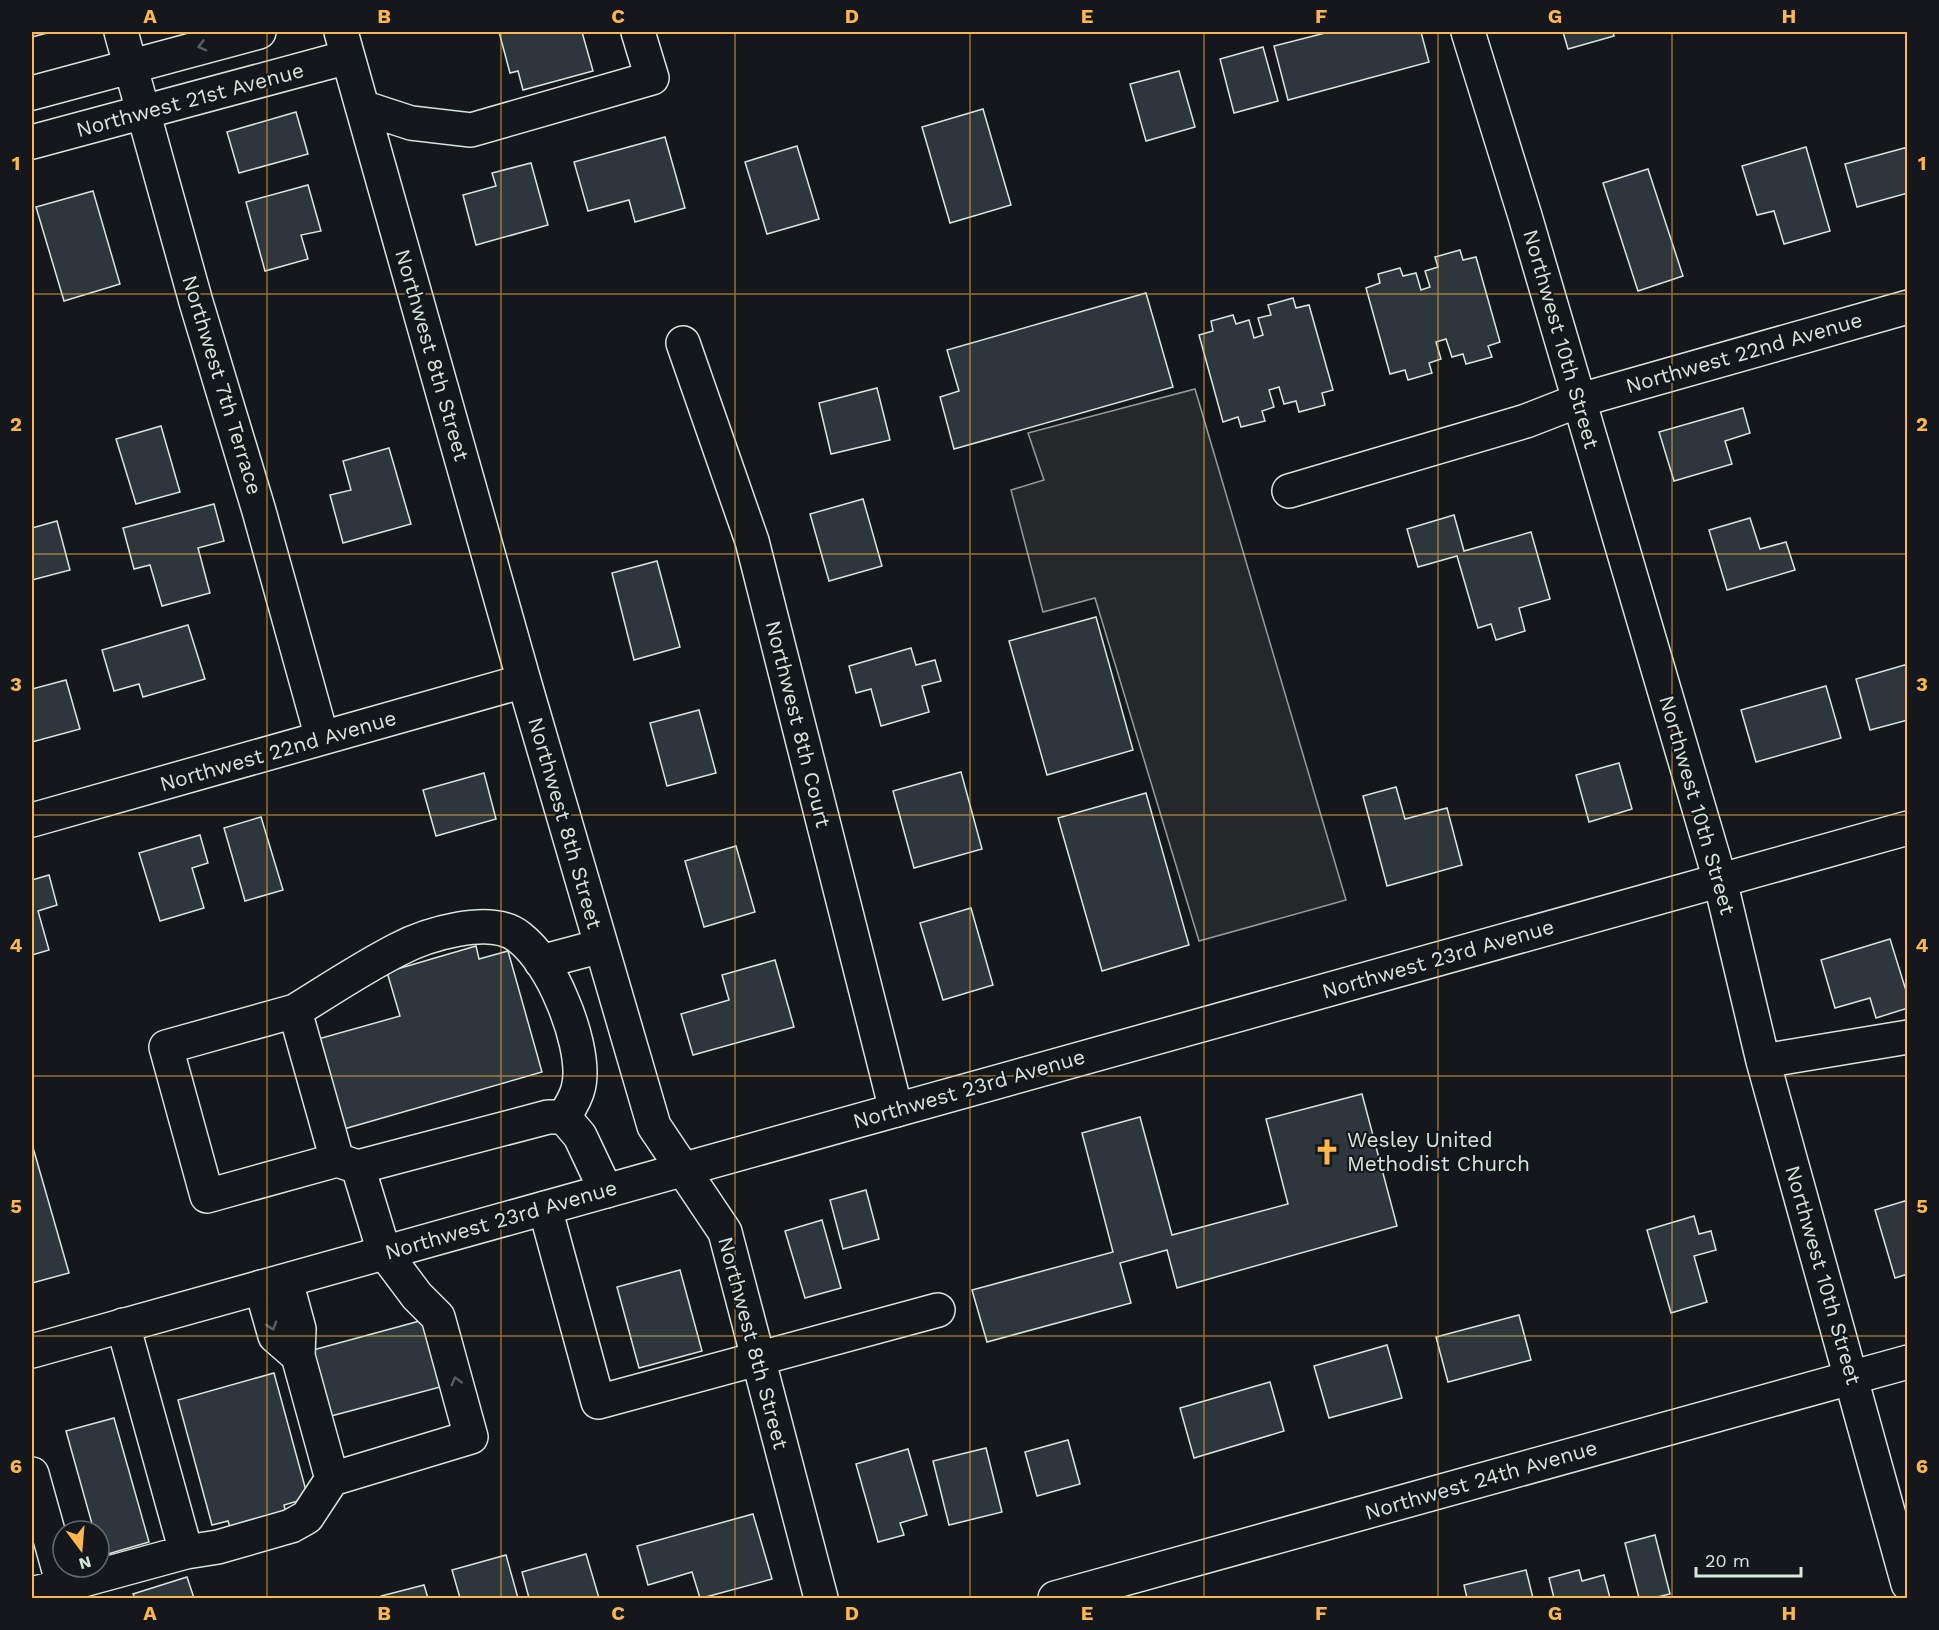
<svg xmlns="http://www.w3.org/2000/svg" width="1939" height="1630" font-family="'Work Sans',sans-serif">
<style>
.parking{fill:#24282b;stroke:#939e99;stroke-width:1.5}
.building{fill:#2c363c;stroke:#d8e6dc;stroke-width:1.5}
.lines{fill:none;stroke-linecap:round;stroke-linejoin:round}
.minor-casing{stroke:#d8e6dc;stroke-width:36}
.major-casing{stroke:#d8e6dc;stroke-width:36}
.minor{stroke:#14181c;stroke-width:33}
.major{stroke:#14181c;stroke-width:33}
.oneway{stroke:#59605f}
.grid{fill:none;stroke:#ffb74d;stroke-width:1.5;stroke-opacity:0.55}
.labels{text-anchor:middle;stroke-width:4.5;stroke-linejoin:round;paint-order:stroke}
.street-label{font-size:21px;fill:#d8e6dc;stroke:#14181c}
.poi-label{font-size:21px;fill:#d8e6dc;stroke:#14181c;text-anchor:start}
.neatline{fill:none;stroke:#ffb74d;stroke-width:2}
.grid-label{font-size:20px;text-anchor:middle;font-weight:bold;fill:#ffb74d}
</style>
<rect width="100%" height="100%" fill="#14181c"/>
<!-- parking -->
<path class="parking" d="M1195,389l151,511 -147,41 -104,-343 -52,14 -32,-122 33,-10 -16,-47z"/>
<!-- building -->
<path class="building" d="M32,32h14l1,1 -15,4z
M499,32h83l11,39 -70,19 -5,-19 -8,2z
M1329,32h92l8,30 -141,38 -14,-54z
M1563,32h50l1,4 -46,13z
M1263,47l15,54 -44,12 -14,-54z
M1179,71l16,56 -49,14 -16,-57z
M983,109l28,96 -61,18 -28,-96z
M296,112l12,42 -69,19 -12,-41z
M665,137l20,71 -50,14 -6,-22 -41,11 -14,-49z
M797,146l22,73 -52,15 -22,-72z
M1806,147l24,84 -46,13 -10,-33 -17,4 -15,-49z
M1908,147v46l-51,14 -12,-43z
M531,163l17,62 -72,20 -13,-50 33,-9 -4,-13z
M1648,169l35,107 -45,15 -35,-108z
M308,185l13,46 -20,4 7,24 -43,12 -19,-69z
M93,191l27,93 -56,17 -28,-94z
M1460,250l3,10 13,-3 24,85 -12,4 4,11 -26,7 -3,-10 -11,3 -6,-18 -10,3 5,17 -12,4 3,10 -24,7 -3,-10 -15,4 -24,-86 14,-5 -2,-9 22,-6 3,8 13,-3 5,17 9,-3 -5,-16 13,-4 -3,-10z
M1146,293l27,94 -219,62 -14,-52 19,-6 -12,-41z
M1293,298l3,10 13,-3 24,85 -11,3 3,12 -26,7 -3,-11 -12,3 -5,-17 -10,3 5,17 -12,4 3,10 -24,6 -3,-10 -15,5 -24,-87 14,-4 -2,-10 22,-6 3,9 13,-4 5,18 9,-3 -5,-17 13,-3 -3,-10z
M877,388l13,52 -59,14 -12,-51z
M1743,408l7,25 -25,8 7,23 -58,17 -15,-49z
M161,426l19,66 -44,12 -20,-65z
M389,448l22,76 -68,19 -13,-48 21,-5 -8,-29z
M863,499l19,67 -53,15 -19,-67z
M214,504l10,37 -26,7 12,45 -48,13 -12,-41 -16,4 -11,-41z
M1454,515l10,36 67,-19 19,67 -31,9 6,23 -29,9 -5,-16 -13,4 -21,-72 -39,11 -11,-38z
M1750,518l10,31 26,-7 9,28 -68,20 -18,-60z
M57,521l13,49 -38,10v-52z
M657,561l23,86 -46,13 -22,-87z
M1096,617l37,133 -86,25 -38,-134z
M188,625l17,54 -62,18 -4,-13 -25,7 -12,-41z
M911,648l5,17 19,-5 6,21 -19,5 7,26 -48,14 -10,-37 -15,4 -7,-27z
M1908,664v56l-38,10 -14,-51z
M66,680l14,49 -48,13v-53z
M1826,686l15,52 -85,24 -15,-52z
M699,710l17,63 -49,13 -17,-63z
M1619,763l13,46 -43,13 -13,-47z
M961,772l21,77 -68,19 -21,-77z
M484,773l12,46 -60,17 -13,-46z
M1396,787l9,32 42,-11 15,57 -75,21 -24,-90z
M1146,793l43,152 -87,26 -44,-153z
M261,817l22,73 -38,11 -21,-73z
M200,835l8,28 -16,5 12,40 -44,13 -21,-68z
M736,846l19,66 -51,15 -19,-66z
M49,875l8,30 -19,6 11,39 -17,5v-75z
M971,908l22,77 -50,15 -23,-77z
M1890,939l18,58v11l-32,10 -6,-20 -35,10 -14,-48z
M476,946l3,13 29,-8 34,121 -205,59 -26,-90 89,-25 -13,-44z
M775,960l19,67 -101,28 -12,-41 48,-14 -7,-25z
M1362,1094l35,132 -220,62 -10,-38 -47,13 11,40 -144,39 -15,-52 141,-38 -31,-119 58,-16 32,118 116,-31 -22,-85z
M32,1144l37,129 -37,10z
M866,1190l13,49 -36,10 -13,-49z
M1908,1200v74l-13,4 -20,-68z
M1694,1216l5,18 12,-3 5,19 -22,6 13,46 -36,11 -24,-83z
M822,1220l19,68 -36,10 -20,-67z
M680,1270l22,81 -63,17 -22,-81z
M1519,1315l12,45 -83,22 -12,-45z
M427,1319l17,67 -113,30 -18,-66z
M1387,1345l15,53 -73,20 -15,-52z
M274,1373l34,125 -24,7 4,18 -55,15 -5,-17 -16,4 -34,-125z
M1270,1382l14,49 -90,27 -14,-50z
M114,1418l35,124 -48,14 -2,-25h-5l-28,-100z
M1068,1440l12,44 -43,12 -12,-44z
M986,1448l16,64 -53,13 -16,-64z
M908,1449l19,66 -27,8 4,12 -26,7 -22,-78z
M753,1514l19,65 -70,19h-2l-8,-26 -44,13 -11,-39z
M1655,1535l15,59 -17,4h-14l-14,-55z
M586,1554l13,44h-70l-7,-26z
M506,1555l12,43h-58l-8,-28z
M1526,1570l7,28h-66l-3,-13z
M1579,1570l3,11 22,-6 6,23h-56l-5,-20z
M187,1577l7,21h-59l-2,-4z
M424,1585l4,13h-47v-2z"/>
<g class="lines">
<!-- minor casing -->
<g class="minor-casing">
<path id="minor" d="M121,32l75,270 63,209 63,227
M341,32l183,649 130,445 71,106 96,366
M1468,32l57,184 195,664 43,181 145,523
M32,93l227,-61
M362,107l49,16 60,7 181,-52 -14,-46
M32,142l316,-85
M683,343l69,198 144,569
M1289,491l237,-70 54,-21 328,-93
M32,820l492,-139
M541,962l60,-16
M295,1011c34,-21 67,-43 102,-61 28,-15 94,-36 122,-13 19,15 34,41 43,63 10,23 23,64 16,89 -2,9 -9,20 -14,28
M1763,1061l145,-24
M337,1160l-42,-149 -129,36 41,149 130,-36 21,7
M545,1208l53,194 340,-92
M286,1281l13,48 -1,27 34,123
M261,1287l14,49 23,20
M32,1474l31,111
M186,1552l32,-5 73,-21 16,-9 25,-38 139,-42 -33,-120 -21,-21 -33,-44 -26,-85 190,-50h16l16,19 26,55
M32,1594l154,-42 -63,-227
M1055,1598l853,-236"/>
</g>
<!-- major casing -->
<g class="major-casing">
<path id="major" d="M32,1351l1876,-523"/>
</g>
<!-- minor -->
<use href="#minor" class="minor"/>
<!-- major -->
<use href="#major" class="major"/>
</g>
<!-- one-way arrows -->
<defs><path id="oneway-chevron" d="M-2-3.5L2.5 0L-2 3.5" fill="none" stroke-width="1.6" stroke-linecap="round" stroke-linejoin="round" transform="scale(1.5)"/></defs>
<g class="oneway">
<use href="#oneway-chevron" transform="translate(202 46) rotate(165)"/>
<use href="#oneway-chevron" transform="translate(272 1326) rotate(73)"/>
<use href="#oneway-chevron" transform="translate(456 1381) rotate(-105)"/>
</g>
<!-- grid -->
<path class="grid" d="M267,32v1566M501,32v1566M735,32v1566M970,32v1566M1204,32v1566M1438,32v1566M1672,32v1566M32,294h1876M32,554h1876M32,815h1876M32,1076h1876M32,1336h1876"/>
<!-- icons -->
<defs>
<g id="church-bare" transform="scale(2.07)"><path d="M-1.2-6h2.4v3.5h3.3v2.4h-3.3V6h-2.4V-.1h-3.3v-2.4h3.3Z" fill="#ffb74d" stroke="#14181c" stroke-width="2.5" paint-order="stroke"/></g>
</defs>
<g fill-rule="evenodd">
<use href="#church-bare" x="1327" y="1152"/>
</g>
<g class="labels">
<!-- street labels -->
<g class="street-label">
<text transform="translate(190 100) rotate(-15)" y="7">Northwest 21st Avenue</text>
<text transform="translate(1561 339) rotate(74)" y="7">Northwest 10th Street</text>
<text transform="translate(1744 353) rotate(-16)" y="7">Northwest 22nd Avenue</text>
<text transform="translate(432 355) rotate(74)" y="7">Northwest 8th Street</text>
<text transform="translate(222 385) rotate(73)" y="7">Northwest 7th Terrace</text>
<text transform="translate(798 724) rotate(76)" y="7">Northwest 8th Court</text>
<text transform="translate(278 751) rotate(-16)" y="7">Northwest 22nd Avenue</text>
<text transform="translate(1697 805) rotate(74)" y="7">Northwest 10th Street</text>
<text transform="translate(565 823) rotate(74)" y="7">Northwest 8th Street</text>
<text transform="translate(1438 959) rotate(-16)" y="7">Northwest 23rd Avenue</text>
<text transform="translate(969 1089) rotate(-16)" y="7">Northwest 23rd Avenue</text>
<text transform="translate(501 1220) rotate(-16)" y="7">Northwest 23rd Avenue</text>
<text transform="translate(1823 1275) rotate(74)" y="7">Northwest 10th Street</text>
<text transform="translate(753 1343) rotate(75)" y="7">Northwest 8th Street</text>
<text transform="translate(1481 1480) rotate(-16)" y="7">Northwest 24th Avenue</text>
</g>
<!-- poi labels -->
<g class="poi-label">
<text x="1347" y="1147">Wesley United<tspan x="1347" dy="24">Methodist Church</tspan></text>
</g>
</g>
<!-- border -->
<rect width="1939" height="1630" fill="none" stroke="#14181c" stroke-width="66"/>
<!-- north arrow -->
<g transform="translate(81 1549) rotate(164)"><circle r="28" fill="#14181c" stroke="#626a69" stroke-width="1.5"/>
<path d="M0-4.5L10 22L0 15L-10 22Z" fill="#ffb74d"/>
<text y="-9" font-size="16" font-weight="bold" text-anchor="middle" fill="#d8e6dc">N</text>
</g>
<!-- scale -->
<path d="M1696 1567v9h105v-9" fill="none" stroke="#d8e6dc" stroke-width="3"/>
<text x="1705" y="1567" font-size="18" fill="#d8e6dc" stroke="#14181c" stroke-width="4.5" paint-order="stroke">20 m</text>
<rect x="33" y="33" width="1873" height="1564" class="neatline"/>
<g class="grid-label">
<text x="150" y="23">A</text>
<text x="384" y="23">B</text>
<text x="618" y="23">C</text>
<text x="852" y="23">D</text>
<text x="1087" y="23">E</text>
<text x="1321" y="23">F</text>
<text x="1555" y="23">G</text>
<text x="1789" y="23">H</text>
<text x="16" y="170">1</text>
<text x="1922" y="170">1</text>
<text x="16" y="431">2</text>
<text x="1922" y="431">2</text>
<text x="16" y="691">3</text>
<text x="1922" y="691">3</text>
<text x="16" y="952">4</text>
<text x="1922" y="952">4</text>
<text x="16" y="1213">5</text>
<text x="1922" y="1213">5</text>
<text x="16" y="1473">6</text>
<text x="1922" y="1473">6</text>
<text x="150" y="1620">A</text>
<text x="384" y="1620">B</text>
<text x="618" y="1620">C</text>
<text x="852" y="1620">D</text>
<text x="1087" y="1620">E</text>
<text x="1321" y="1620">F</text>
<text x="1555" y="1620">G</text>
<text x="1789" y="1620">H</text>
</g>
</svg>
